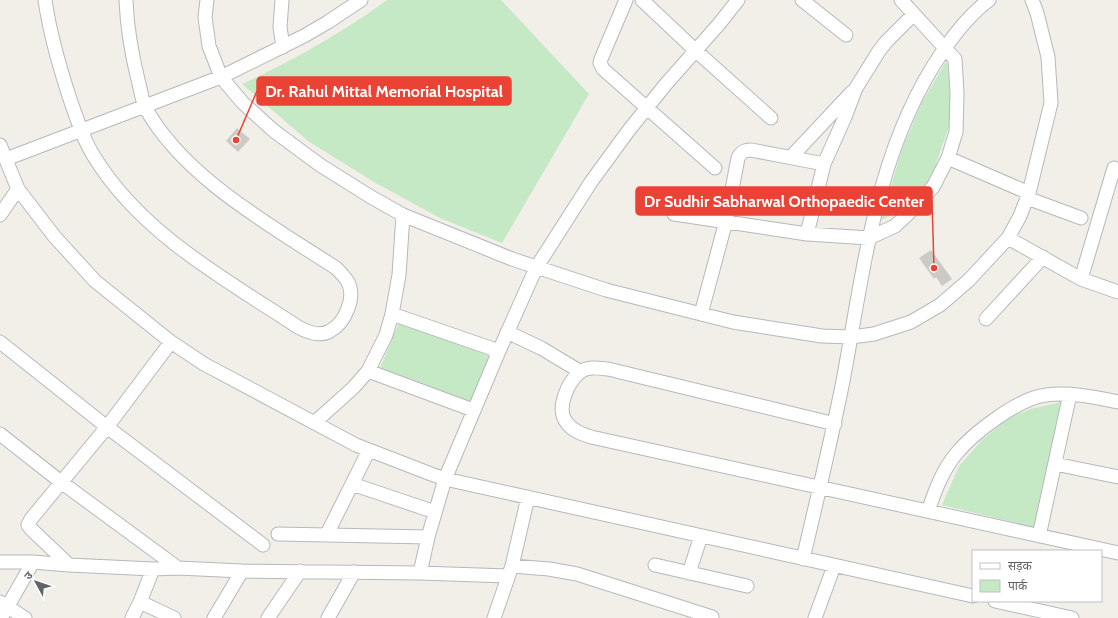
<svg xmlns="http://www.w3.org/2000/svg" width="1118" height="618" font-family="Cabin,'Noto Sans Devanagari',sans-serif">
<style>
.green{fill:#c5e8c5}
.building{fill:#cccac5}
.lines{fill:none;stroke-linecap:round;stroke-linejoin:round}
.minor-casing{stroke:#b5b8bc;stroke-width:15}
.minor{stroke:#fff;stroke-width:13}
.leader{fill:none;stroke:#ea4335;stroke-width:1.5}
.callout-dot{fill:#ea4335;stroke:#fff;stroke-width:1.5}
.callout{fill:#ea4335;stroke:#ea4335;stroke-width:1.5}
.callout-label{font-size:16px;text-anchor:middle;font-weight:bold;fill:#fff}
</style>
<rect width="100%" height="100%" fill="#f1efe8"/>
<!-- green -->
<path class="green" d="M387,0h114l88,94 -87,149 -62,-25 -66,-36 -66,-41 -66,-57c50,-23 100,-51 145,-84z
M947,60l5,58 -17,49 -15,28 -17,15 -22,10 21,-71 20,-47z
M400,320l89,36 -20,49 -89,-37z
M1061,402l-27,125 -92,-22 17,-39 24,-27 25,-20 22,-10z"/>
<!-- building -->
<path class="building" d="M237,128l13,11 -12,13 -12,-11z
M931,250l21,29 -10,7 -6,-9 -2,2 -15,-21z"/>
<g class="lines">
<!-- minor casing -->
<g class="minor-casing">
<path id="minor" d="M45,0c5,35 15,69 26,102 7,20 13,39 24,56 47,76 130,121 203,169 9,5 22,10 32,4 15,-8 26,-33 18,-49 -3,-5 -8,-10 -12,-14 -66,-43 -153,-91 -191,-161 -3,-7 -4,-16 -6,-23 -7,-28 -12,-55 -13,-84
M207,0l-2,17 4,29 12,31 22,26 31,28 46,34 51,32 32,18 109,44 94,31 127,32 89,14 29,1 23,-3 37,-12 29,-17 29,-25 39,-42 12,-22 9,-23 22,-90 -3,-46 -11,-44 -5,-13
M282,0l-2,27 3,20
M626,0l-25,59 -1,4 3,6 112,99
M642,0l53,50 76,68
M802,0l44,35
M0,145l18,44 36,47 41,45 76,61 33,22 152,81 75,29 14,5 528,117
M791,157l61,-65
M948,158l81,35
M6,159l215,-82 83,-41 24,-14 33,-22
M1027,198l54,20
M674,214l133,20 62,4 26,-12 17,-16 21,-23 15,-29 8,-26 1,-39 -2,-34 -54,-59
M0,215l18,-26
M807,234l17,-70 21,-47 11,-29 23,-37 7,-9 28,-28
M1008,238l73,41 37,13
M1081,279l33,-111
M392,314l7,-39 4,-60
M701,314l25,-93 12,-63c3,-6 6,-8 13,-8l73,14
M986,319l57,-62
M507,332l34,16 40,24
M0,342l107,85 156,118
M473,410l-105,-39 18,-36 6,-21 107,37
M314,423l39,-35 15,-17
M835,424l-227,-55c-9,-1 -20,-3 -28,3 -12,10 -25,37 -13,51 6,8 15,11 24,14 175,40 351,78 527,116
M0,434l61,48 117,86
M1055,464l63,13
M352,484l83,28
M928,511c7,-20 14,-40 28,-57 17,-21 63,-56 90,-59 25,-3 48,2 72,7
M278,534l150,3
M327,534l42,-84
M1039,536l31,-142
M803,559c14,-59 28,-118 40,-178 21,-112 33,-233 100,-330 13,-19 27,-37 46,-51
M0,562h33l36,3 84,4 25,-1 64,3 178,2 88,3
M69,565l-38,-36 -3,-4 3,-6 76,-92 64,-85
M655,565l92,21
M512,566l37,3 28,5 135,43
M420,573l8,-36 17,-58 54,-128 37,-83 55,-86 38,-52 37,-46 53,-60 19,-24
M689,573l12,-37
M995,601l77,17
M0,602l25,16
M140,602l34,16
M1,618l32,-56
M132,618l8,-16 13,-33
M214,618l28,-47
M268,618l32,-47
M328,618l26,-46
M494,618l18,-52 16,-69
M815,618l19,-52"/>
</g>
<!-- minor -->
<use href="#minor" class="minor"/>
</g>
<!-- callouts -->
<path class="leader" d="M236 140L257 91M934 268L932 201"/>
<g class="callout-dot">
<circle cx="236" cy="140" r="4"/>
<circle cx="934" cy="268" r="4"/>
</g>
<g class="callout">
<rect x="257" y="77" width="254" height="28" rx="4"/>
<rect x="636" y="187" width="296" height="28" rx="4"/>
</g>
<g class="callout-label">
<text x="384" y="97">Dr. Rahul Mittal Memorial Hospital</text>
<text x="784" y="207">Dr Sudhir Sabharwal Orthopaedic Center</text>
</g>
<!-- legend -->
<rect x="972" y="550" width="130" height="52" fill="#ffffff" stroke="#bfc1c3"/>
<rect x="980" y="563" width="20" height="6" fill="#ffffff" stroke="#bfc1c3"/>
<text x="1008" y="570" font-size="12" fill="#5f6368">सड़क</text>
<rect x="980" y="580" width="20" height="12" fill="#c5e8c5" stroke="#bfc1c3"/>
<text x="1008" y="590" font-size="12" fill="#5f6368">पार्क</text>
<!-- north arrow -->
<g transform="translate(36 582) rotate(310)" stroke="#ffffff" stroke-width="3" paint-order="stroke">
<path d="M0-3L7 15L0 10L-7 15Z" fill="#5f6368"/>
<text y="-6" font-size="11" font-weight="bold" text-anchor="middle" fill="#5f6368">उ</text>
</g>
</svg>
